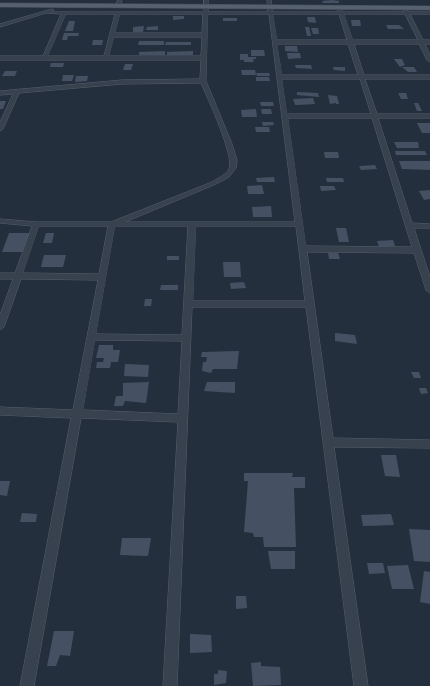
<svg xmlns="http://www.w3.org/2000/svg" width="430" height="686" font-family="Signika,sans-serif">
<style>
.building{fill:#455162}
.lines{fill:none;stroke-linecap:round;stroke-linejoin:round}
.street-casing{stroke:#565f6c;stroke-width:1}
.primary-casing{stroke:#414a57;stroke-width:1}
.street{fill:#38414e;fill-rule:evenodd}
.primary{fill:#56606e;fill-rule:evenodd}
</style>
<rect width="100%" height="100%" fill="#242f3e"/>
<!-- building -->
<path class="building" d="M332,0l7,1v2h-16l-1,-2z
M173,16h11v3l-11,1z
M307,17h8l1,6 -8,-1z
M223,18h14v3h-14z
M351,20h9l1,6h-9z
M69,21h6l-2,10h-8z
M386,25h13l5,4h-16z
M144,26l-1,6h-10v-5z
M158,26v4h-12l1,-3z
M305,27h4l2,9h-4z
M311,28h7l1,6h-6z
M64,33h15l-1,3h-10l-1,4h-5z
M93,40h10l-1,5h-10z
M139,41h25v4h-26z
M166,42h25v3h-26z
M285,46h12l1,6 -13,-1z
M251,50h13l1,6h-14z
M165,51v4h-26v-3z
M193,51v4h-26v-3z
M287,53h13l1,5 -13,1z
M240,54h8v3h8v2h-3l1,3h-10v-2h-4z
M394,59h8l3,6 -5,2z
M51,63h13l-1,4h-13z
M125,64h8l-2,6h-8z
M295,65h16l1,4 -16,-1z
M333,67h12v4l-11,-1z
M402,67h12l3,5h-9z
M241,70h14l1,5h-14z
M5,71h12l-2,5h-13z
M256,73h13l1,3h-13z
M63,75h11l-2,6h-10z
M76,76h12l-1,5 -12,1z
M256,77h13l1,4h-14z
M297,92l21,1 1,4 -22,-2z
M398,93h8l2,6h-7z
M328,95l9,1 2,8h-3v-1l-6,1z
M313,98l2,6 -17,1h-3l-2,-6z
M0,101h6l-3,8h-3z
M260,102h13l1,4h-13z
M414,103h4l4,8h-5z
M256,109l1,8h-15l-1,-7z
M261,109h10l1,5h-10z
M262,122h11l1,3 -11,1z
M417,123h13v10h-8z
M255,127h14l1,5h-14z
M394,142h24l1,6h-22z
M395,151h30l2,4h-31z
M324,152h14l1,6h-14z
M399,161h31v9l-28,-1z
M375,165l2,4 -16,1 -2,-4z
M274,177l1,5h-18l-1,-4z
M326,178h17l1,4h-17z
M262,185l2,9h-16l-1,-8z
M320,186h14l2,4 -15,1z
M430,190v9l-6,1 -5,-9z
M271,206l1,11h-19l-1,-10z
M336,228h10l3,14h-10z
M9,233h23l-6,19h-24z
M46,233h8l-2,10h-9z
M393,240l2,6 -16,1 -2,-6z
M328,253h10l2,6h-11z
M44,255h22l-3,12h-22z
M167,256h12v4h-12z
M223,262h17l1,15h-17z
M244,282l2,6 -15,1 -1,-6z
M161,285h17v5h-18z
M145,299h7l-1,7h-7z
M335,333l20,2 2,9 -22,-3z
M99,345h14v5h7l-2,12h-7l-1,6h-14l1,-6h6l1,-4h-8z
M239,351l-2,18h-24l-2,4 -9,-2 1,-9h3l1,-5h-6l1,-5z
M125,364l24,1 -1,12 -24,-1z
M411,372h8l2,6h-7z
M149,382l-3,21 -21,-2 -2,5h-9l2,-10h7v-13z
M207,382h28v11l-31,-2z
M419,388h7l2,5 -7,1z
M381,455h15l4,22 -15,-1z
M244,473h49l-1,4h13v11h-11l2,59h-32l-1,-10h-9l-1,-4 -9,-1 4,-51h-4z
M0,481h10l-3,15 -7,-1z
M22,513l15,1 -1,8h-16z
M391,514l3,11 -31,1 -2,-11z
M409,529l21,1v32l-16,-1z
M122,538h29l-3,18 -28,-1z
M268,551h27v18h-24z
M367,563h16l2,10 -16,1z
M408,565l6,24h-22l-5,-23z
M424,571l6,1v32l-10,-2z
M236,596h10l1,12 -11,1z
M54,631h20l-4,25 -10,-1 -4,11h-9z
M190,634l21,1 1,17 -22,1z
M261,662v4l19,1 1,18 -28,1 -2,-23z
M218,670l9,1 -1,12 -12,2v-11h4z"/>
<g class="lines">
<!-- street casing -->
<g class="street-casing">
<path id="street" d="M118,0h4l-2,6 -2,1 -2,-1z
M204,0h4v12h60l-1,-12h4l2,12h65v-3l2,-1 3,4h61l-1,-3 2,-1 4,4h21v2h-20l13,26h7v4h-5l5,11v7l-3,-2 -8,-16h-65l10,31h66v4h-65l12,35h53v4h-52l34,105 18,1v4h-16l16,49v16l-4,-3 -12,-37 -107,-1 26,186 97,2v8l-96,-1 34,239h-14l-48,-379h-114l-15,379h-14l15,-264 -97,-4 -47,268h-14l51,-268 -71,-3v-8l73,3 25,-130 -77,-1 -17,48 -4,3v-15l13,-36h-13v-6h15l17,-47 -32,-3v-4l36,3h75l101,-40c6,-4 14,-7 17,-13 6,-12 -22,-72 -28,-86l-79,1 -103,9 -16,36 -3,2v-9l13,-28 -13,1v-4l122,-11 78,-1 1,-19h-201v-4h43l18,-42 -15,-1 -46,14v-3l52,-15 2,1 -2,2h151zM66,14h49l-11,42h-56zM120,14h83l-1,19h-87zM208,14h61l26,208h-170l91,-38 13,-7 7,-9 1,-8 -5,-16 -26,-63zM273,14h66l8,26h-70zM344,14h61l13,26h-65zM114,37h88l-1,19h-92zM277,44h71l10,31h-76zM282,79h78l11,35h-84zM288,118h84l40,129 -106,-1zM39,226h69l-9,48 -76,-1zM115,226h73l-6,109 -86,-1zM196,226h100l9,75h-112zM95,340l87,1 -4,73 -95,-4z"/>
</g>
<!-- primary casing -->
<g class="primary-casing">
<path id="primary" d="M0,3l430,3v4l-430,-3z"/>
</g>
<!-- street -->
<use href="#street" class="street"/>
<!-- primary -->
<use href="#primary" class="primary"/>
</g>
</svg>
